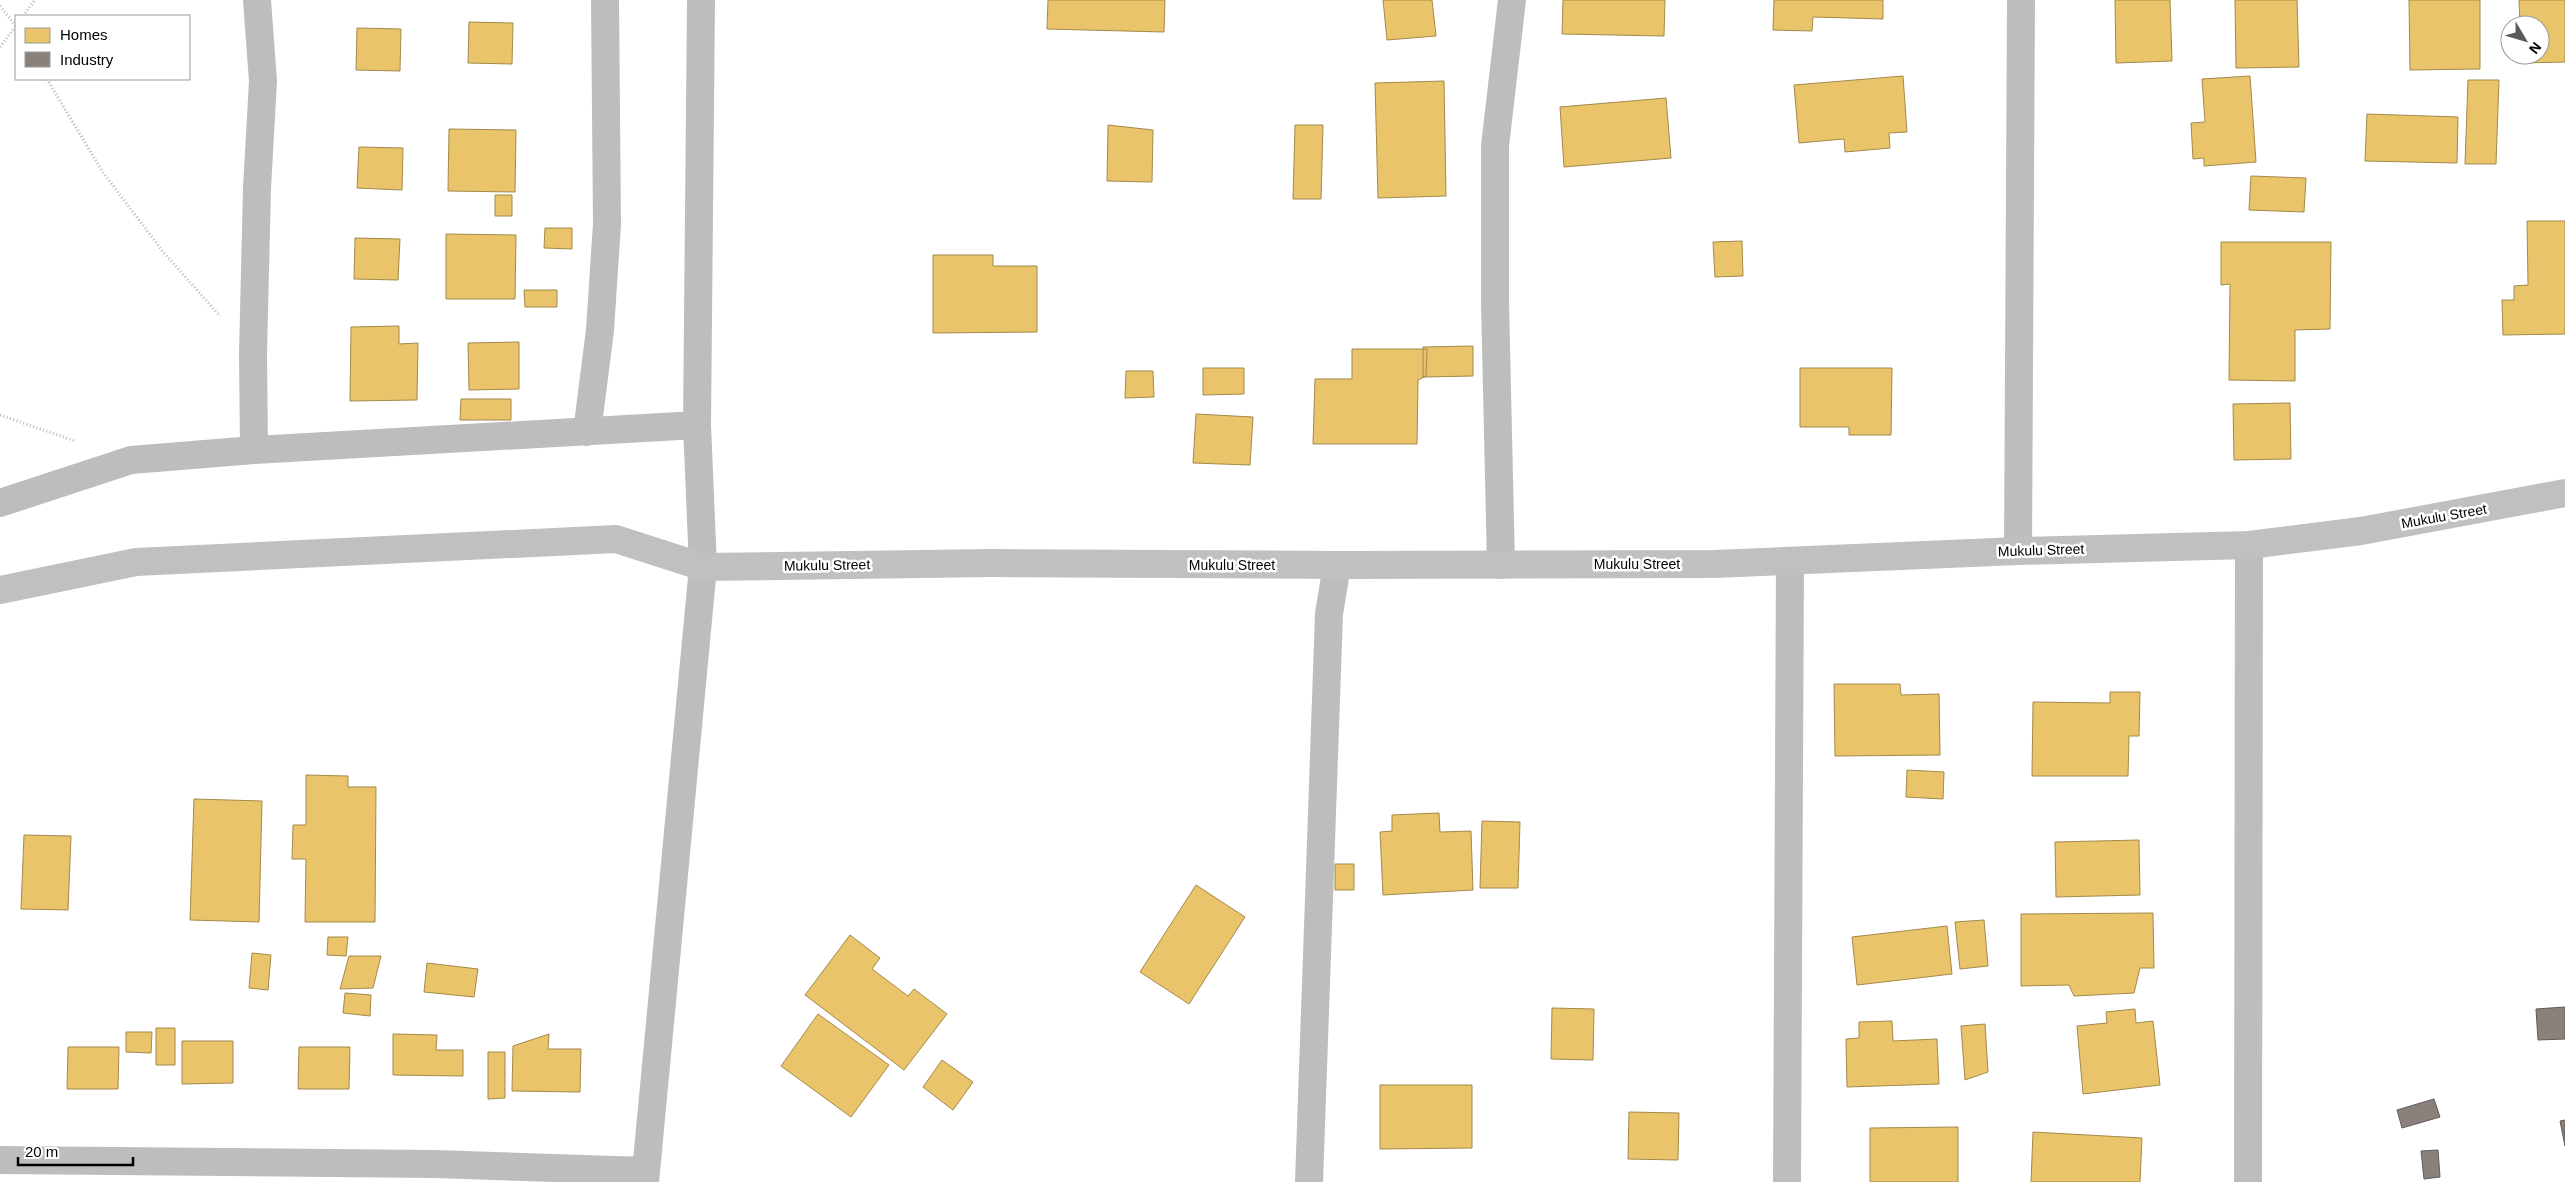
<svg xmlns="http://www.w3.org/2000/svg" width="2565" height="1182" font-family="Helvetica,sans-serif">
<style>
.homes{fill:#e9c46a;stroke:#a3894a}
.industry{fill:#8a817c;stroke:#615a57}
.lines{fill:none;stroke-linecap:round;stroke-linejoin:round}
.path{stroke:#b8b8b8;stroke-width:3;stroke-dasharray:1 2.5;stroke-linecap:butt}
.street{stroke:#bdbdbd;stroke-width:28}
.secondary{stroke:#c0c0c0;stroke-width:28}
.labels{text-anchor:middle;stroke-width:5;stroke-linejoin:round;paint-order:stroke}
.street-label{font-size:14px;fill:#000;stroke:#fff}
</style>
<rect width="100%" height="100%" fill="#fff"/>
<!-- homes -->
<path class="homes" d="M1048,0h117l-1,32 -117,-3z
M1383,0h49l4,36 -49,4z
M1563,0h102l-1,36 -102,-2z
M1774,0h109v19l-70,-2 -1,14 -39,-1z
M2115,0h55l2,61 -56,2z
M2235,0h62l2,67 -63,1z
M2409,0h71v69l-70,1z
M2519,0h46v62l-44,1v-8h19v-30h-20z
M469,22l44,1 -1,41 -44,-1z
M357,28l44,1 -1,42 -44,-1z
M1903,76l4,56 -18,1 1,15 -45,4 -1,-13 -45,4 -5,-58z
M2250,76l6,86 -52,4v-8l-11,1 -2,-36 14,-1 -3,-43z
M2468,80h31l-3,84h-31z
M1444,81l2,115 -68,2 -3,-115z
M1666,98l5,60 -107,9 -4,-60z
M2367,114l91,3 -1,46 -92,-2z
M1108,125l45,5 -1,52 -45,-1z
M1295,125h28l-2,74h-28z
M449,129l67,1 -1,62 -67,-1z
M359,147l44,1 -1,42 -45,-2z
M2251,176l55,2 -2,34 -55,-2z
M495,195h17v21h-17z
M2527,221h38v113l-62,1 -1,-35h12v-14l14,-1z
M545,228h27v21l-28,-1z
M446,234l70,1 -1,64h-69z
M355,238l45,1 -2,41 -44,-1z
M1742,241l1,35 -28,1 -2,-35z
M2221,242h110l-1,87 -35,1v51l-66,-1 1,-96 -9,1z
M933,255h60v11h44v66l-104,1z
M524,290h33v17h-32z
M399,326v18l19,-1 -1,57 -67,1 1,-74z
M519,342v47l-50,1 -1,-47z
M1473,346v30l-50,1v-30z
M1352,349h75l-1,27 -8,4 -1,64h-104l2,-65h37z
M1203,368h41v26l-41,1z
M1800,368h92l-1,67h-42v-8h-49z
M1126,371h27l1,26 -29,1z
M461,399h50v21h-51z
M2290,403l1,56 -57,1 -1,-56z
M1196,414l57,3 -3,48 -57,-2z
M1834,684h66l1,11 38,-1 1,61 -105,1z
M2110,692h30l-1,44h-10l-1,40h-96l1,-74 77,1z
M1907,770l37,2 -1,27 -37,-2z
M306,775l42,1v11h28l-1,135h-70l1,-63h-14l1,-34h13z
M194,799l68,2 -3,121 -69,-2z
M1439,813l1,19 31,-1 2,59 -90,5 -3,-63 12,-1v-16z
M1482,821l38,1 -2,66h-38z
M24,835l47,1 -3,74 -47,-1z
M2139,840l1,55 -84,2 -1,-55z
M1335,864h19v26h-19z
M1196,885l49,32 -56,87 -49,-32z
M2153,913l1,55h-14l-6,25 -60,3 -5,-11 -48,1v-72z
M1984,920l4,46 -28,3 -5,-47z
M1947,926l5,48 -95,11 -5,-48z
M850,935l30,23 -8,11 36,27 6,-7 33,25 -43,56 -99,-75z
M328,937h20l-2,19 -19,-1z
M252,953l19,2 -3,35 -19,-2z
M349,956h32l-8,32 -33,1z
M427,963l51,6 -4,28 -50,-5z
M345,993l26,2 -1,21 -27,-3z
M1552,1008l42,1 -1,51 -42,-1z
M2135,1009l1,14 17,-2 7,64 -77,9 -6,-68 30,-3 -1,-11z
M818,1014l71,51 -38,52 -70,-51z
M1892,1021l1,20 44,-2 2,45 -92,3 -1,-48 13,-1v-16z
M1985,1024l3,48 -23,8 -4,-54z
M156,1028h19v37h-19z
M126,1032h26l-1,21 -25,-1z
M393,1034l44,1 -1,15h27v26l-70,-1z
M549,1034l-1,15h33l-1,43 -68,-1 1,-45z
M182,1041h51v42l-51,1z
M68,1047h51l-1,42h-51z
M299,1047h51l-1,42h-51z
M488,1052h17v46l-17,1z
M942,1060l31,22 -20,28 -30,-23z
M1380,1085h92v63l-92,1z
M1629,1112l50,1 -1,47 -50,-1z
M1958,1127v55h-88v-54z
M2033,1132l109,6 -2,44h-109z"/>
<!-- industry -->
<path class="industry" d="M2565,1007v32l-27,1 -2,-31z
M2434,1099l6,18 -38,11 -5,-18z
M2565,1120v26l-5,-25z
M2438,1150l2,27 -16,2 -3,-28z"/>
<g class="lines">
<!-- path -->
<path class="path" d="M0,6l16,20
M23,16l12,-16
M0,47l16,-21
M47,79l55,92 62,82 56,63
M0,415l75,26"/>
<!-- street -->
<path class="street" d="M587,432l13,-102 7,-106 -2,-224
M254,450l-1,-96 4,-166 6,-107 -6,-81
M0,503l131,-43 123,-10 443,-25
M2018,551l3,-551
M1501,565l-6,-263v-156l17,-146
M0,1160l434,4 211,7
M645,1182l58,-615 -6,-142 4,-425
M1309,1182l20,-568 8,-49
M1787,1182l3,-621
M2248,1182l1,-637"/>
<!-- secondary -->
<path class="secondary" d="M0,590l136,-28 480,-23 87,28 289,-4 345,2 377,-1 304,-13 231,-6 112,-14 204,-38"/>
</g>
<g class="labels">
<!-- street labels -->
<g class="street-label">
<text transform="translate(2444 516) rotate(-10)" y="5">Mukulu Street</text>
<text transform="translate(2041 550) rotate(-2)" y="5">Mukulu Street</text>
<text x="1637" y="569">Mukulu Street</text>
<text transform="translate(827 565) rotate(-1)" y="5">Mukulu Street</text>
<text x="1232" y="570">Mukulu Street</text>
</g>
</g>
<!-- legend -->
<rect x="15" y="15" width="175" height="65" fill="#ffffff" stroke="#999999"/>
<rect x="25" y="28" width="25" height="15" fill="#e9c46a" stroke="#999999"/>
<text x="60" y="40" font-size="15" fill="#000000">Homes</text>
<rect x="25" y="52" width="25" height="15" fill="#8a817c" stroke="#999999"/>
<text x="60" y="65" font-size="15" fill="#000000">Industry</text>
<!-- north arrow -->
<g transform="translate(2525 40) rotate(128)"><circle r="24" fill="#ffffff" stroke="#999999"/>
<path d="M0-4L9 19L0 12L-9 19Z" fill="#595959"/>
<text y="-8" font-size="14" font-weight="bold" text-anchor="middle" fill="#000000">N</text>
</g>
<!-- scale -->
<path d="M18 1157v8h115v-8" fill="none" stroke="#000000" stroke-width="2.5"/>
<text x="25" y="1157" font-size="15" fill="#000000" stroke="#ffffff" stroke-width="4" paint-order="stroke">20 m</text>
</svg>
